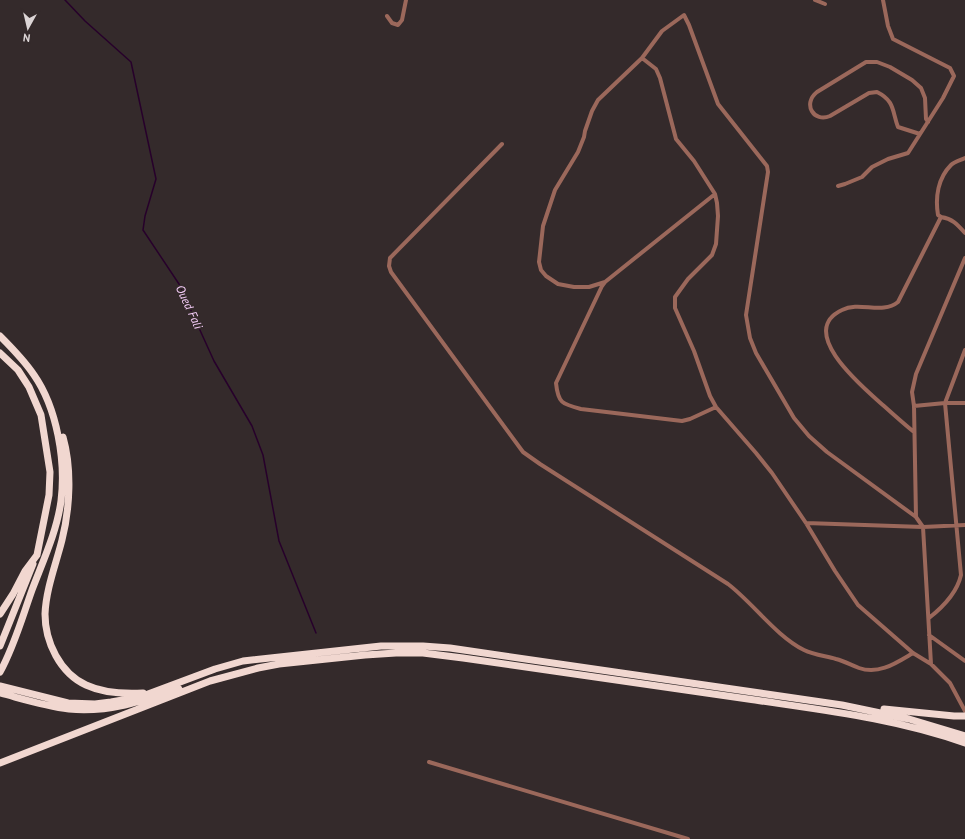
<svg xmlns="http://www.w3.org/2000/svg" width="965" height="839" font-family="'PT Sans',sans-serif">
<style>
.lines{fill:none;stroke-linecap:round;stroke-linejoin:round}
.stream{stroke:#27002b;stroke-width:1.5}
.street{stroke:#9b685b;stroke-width:4}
.highway{stroke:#f1d7d0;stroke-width:7}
.labels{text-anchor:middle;stroke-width:3.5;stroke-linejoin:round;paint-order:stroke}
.water-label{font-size:12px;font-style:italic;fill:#f6cefa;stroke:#342a2b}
</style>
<rect width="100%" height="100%" fill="#342a2b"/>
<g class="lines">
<!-- stream -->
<path class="stream" d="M65,0l20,21 46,41 25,117 -11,37 -2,14 36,54 35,77 38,65 11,29 16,86 37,92"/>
<!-- street -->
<path class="street" d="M815,0l10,4
M387,16l5,7 6,2 4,-5 4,-20
M642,58l20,-27 22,-16 5,10 29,79 49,62 1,6 -22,143 4,23 6,15 38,65 15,18 18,16 89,65
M920,134l-22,-7c-6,-16 -3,-26 -21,-35l-8,1 -39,23c-16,7 -28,-12 -13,-24l49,-30h11l13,5 22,13 9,8 4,10 1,21 2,3
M502,144l-112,114 -1,8 2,6 132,180 17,12 188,120c25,19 48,52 76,66 10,5 22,6 32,9 8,2 15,6 23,9 20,7 37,-5 54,-15
M838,186l7,-2 17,-7 10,-10 16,-8 20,-6 35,-55 11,-22 -4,-8 -57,-29 -5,-13 -5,-26
M715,194l-110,88 -16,5h-15l-16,-3 -12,-8 -5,-6 -2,-8 4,-36 12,-36 23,-38 6,-15 1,-6 7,-20 6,-11 44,-42 14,11 4,9 16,61 18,22 21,33 2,9 1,13 -2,28 -4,11 -24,24 -13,18v11l19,43 16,45 6,11 40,46 16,20 34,50 29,48 23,34 55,48 18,11 19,19 15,28
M941,217c12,2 16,7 24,16
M605,282l-3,4 -46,97c2,20 6,21 25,26l101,12 8,-2 26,-12
M914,406l31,-3h20
M914,432c-10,-8 -20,-17 -30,-26 -19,-17 -89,-74 -42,-96 18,-9 40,5 56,-8l43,-85 -3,-2c-3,-18 0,-37 13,-50 3,-3 10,-5 14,-7
M806,523l117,4 42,-2
M929,618c14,-11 28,-25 32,-43l-16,-172 20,-53
M929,635l36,26
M931,664l-8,-137 -7,-10 -2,-111 -2,-14 4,-18 49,-116
M429,762l259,77"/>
<!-- highway -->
<path class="highway" d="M0,336c12,12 24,24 34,39 23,33 32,86 27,126 -4,30 -18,60 -29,89 -10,28 -18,57 -32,82
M0,353l18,17 11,17 12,28 9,57 -1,23 -12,60 -12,16 -12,23 -13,20
M63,437c9,32 7,71 -1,103 -6,24 -16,49 -17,74 0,28 15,59 41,71 17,8 38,9 57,8
M0,646l33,-82
M0,686l68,17 27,1 16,-2 29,-5 75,-28 28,-8 138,-15h42l27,2 392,57 67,14 56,17
M0,693c23,6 45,13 69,16 38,4 74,-8 110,-20
M884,709l70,7h11
M0,763l210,-82 48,-13 21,-4 86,-9 31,-2h27l40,5c95,13 190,27 285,41 73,11 147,19 217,44"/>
</g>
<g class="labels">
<!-- water labels -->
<g class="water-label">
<text transform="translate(189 307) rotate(65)" y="4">Oued Fali</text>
</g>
</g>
<!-- north arrow -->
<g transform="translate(28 28) rotate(188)" stroke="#342a2b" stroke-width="3" paint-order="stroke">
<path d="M0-3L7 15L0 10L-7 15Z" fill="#dcd5d6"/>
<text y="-6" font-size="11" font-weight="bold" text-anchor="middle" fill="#dcd5d6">N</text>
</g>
</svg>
